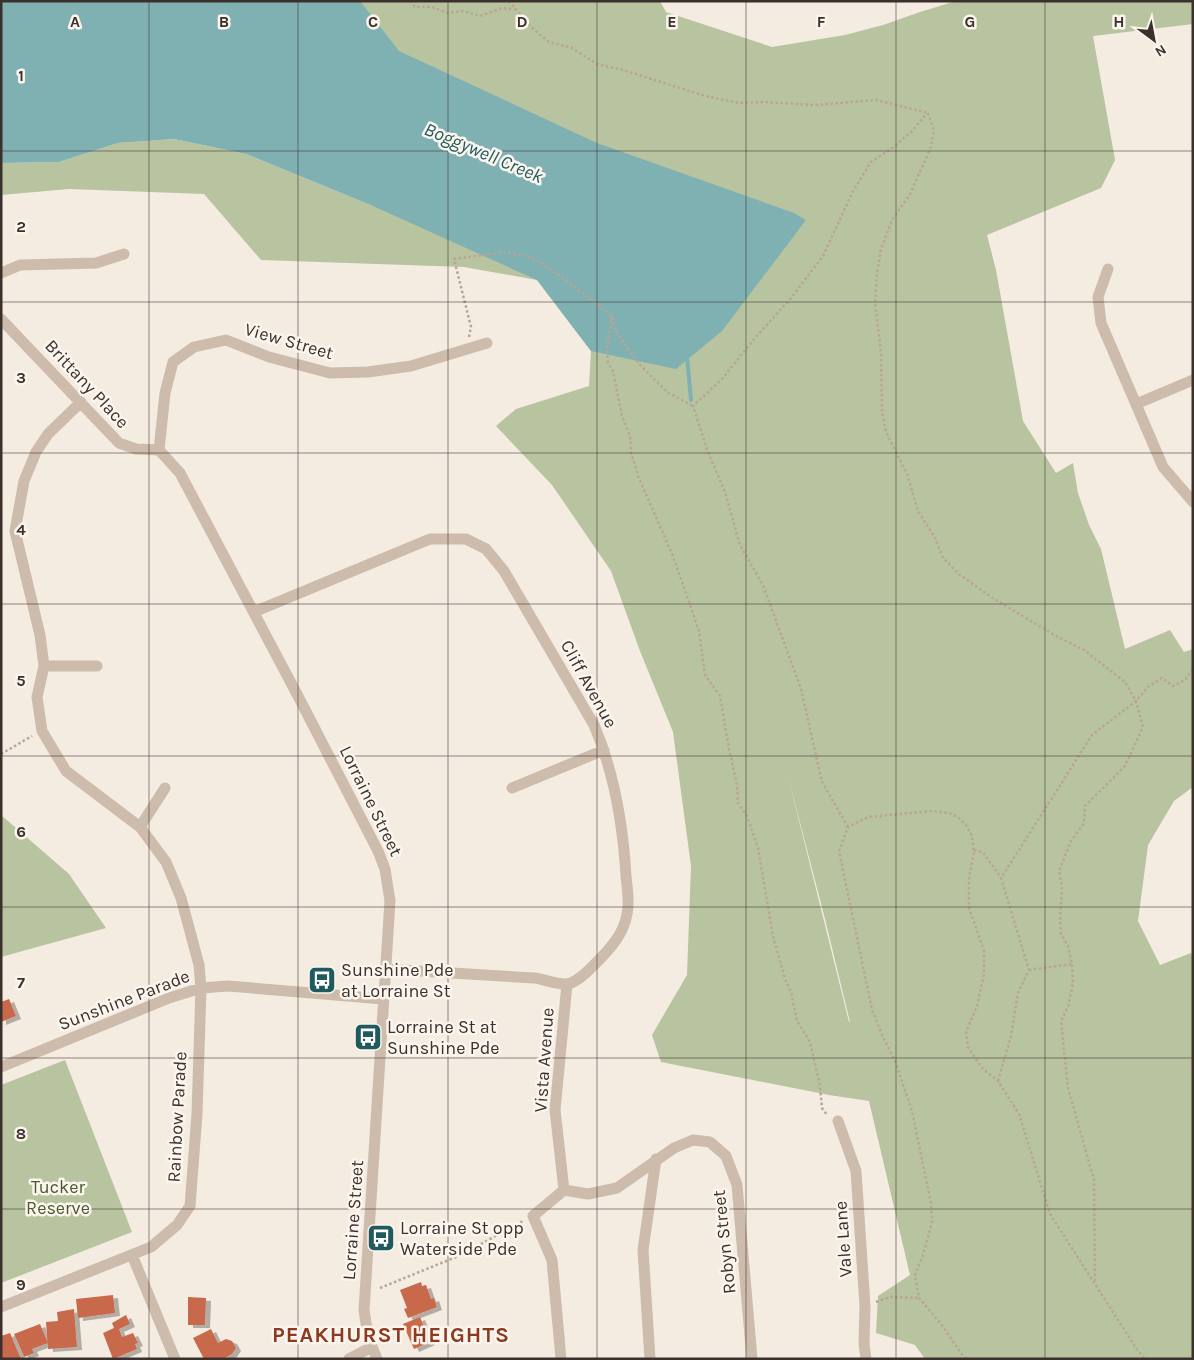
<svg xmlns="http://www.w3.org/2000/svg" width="1194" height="1360" font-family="Karla,sans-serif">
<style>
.green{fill:#b8c4a0;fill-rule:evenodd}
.water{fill:#7fb0b2}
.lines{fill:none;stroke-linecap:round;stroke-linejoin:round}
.stream{stroke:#7fb0b2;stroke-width:4}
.building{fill:#c8694b;filter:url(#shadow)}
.path{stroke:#b9a596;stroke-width:2.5;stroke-dasharray:2.5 2.5;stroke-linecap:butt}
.minor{stroke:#cdbbac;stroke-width:11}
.grid{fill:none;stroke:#3b302b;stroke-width:1;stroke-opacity:0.55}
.labels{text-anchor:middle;stroke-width:5;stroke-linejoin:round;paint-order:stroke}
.street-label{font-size:18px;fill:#3b302b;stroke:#fbf5ee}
.poi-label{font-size:18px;fill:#3b302b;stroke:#fbf5ee;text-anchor:start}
.park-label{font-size:18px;fill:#4a5a2e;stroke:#fbf5ee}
.water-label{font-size:19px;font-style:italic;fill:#1f5a5e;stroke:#fbf5ee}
.district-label{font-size:22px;font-weight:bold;letter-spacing:1px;fill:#8c3b22;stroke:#fbf5ee}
.grid-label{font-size:16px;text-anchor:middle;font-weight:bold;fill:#3b302b;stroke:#fbf5ee;stroke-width:5;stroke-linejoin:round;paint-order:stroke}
</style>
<defs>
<filter id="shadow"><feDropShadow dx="5" dy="3" stdDeviation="0" flood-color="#0004"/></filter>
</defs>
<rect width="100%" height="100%" fill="#f4ebe1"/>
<!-- green -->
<path class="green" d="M271,1h389l6,11 106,35 73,-12 38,-10 37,-13 36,-11h237v23l-100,12 22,124 -14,28 -114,47 9,35 27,151 33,52 17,-10 5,30 11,32 12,24 24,100 45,-19 14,22 9,-3v138l-19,14 -26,44 -10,76 22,44 31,-12 2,6v400h-268l-10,-14 -39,-12 2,-37 32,-21 -41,-174 -40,-6 -168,-33 -9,-27 35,-60 4,-109 -18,-134 -33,-81 -29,-80 -59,-86 -56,-59 20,-17 73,-23 2,-35 -54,-71 -73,-13 -203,-7 -57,-66 -135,-5 -68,6v-32l58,-1 59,-19 56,-4 72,15 127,52zM788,776l37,143 25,103h-1z
M1,815l68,59 37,54 -105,29z
M65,1060l67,172 -131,51v-198z"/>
<!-- water -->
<path class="water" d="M1,1h359l39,50 198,92 197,70 12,7 -84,111 -46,38 -85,-18 -54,-71 -164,-74 -127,-52 -72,-15 -56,4 -59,19 -58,1z"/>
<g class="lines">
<!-- stream -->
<path class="stream" d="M687,357l4,43"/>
</g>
<!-- building -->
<path class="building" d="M9,999l7,17 -15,6v-20z
M421,1282l1,4 4,-1 5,14 3,-1 3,9 -29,11 -4,-9 3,-1 -7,-18z
M113,1295l2,18 -37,5 -2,-19z
M188,1297l18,1 -1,27h-17z
M74,1309l3,38 -29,2 -2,-27 12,-1 -1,-9z
M126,1315l4,9 -11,5 3,8 11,-4 5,10 -3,1 2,5 -24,10 -10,-26 11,-5 -2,-5z
M420,1317l10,25 -16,7 -11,-25z
M40,1324l8,19 -16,6 2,4 -10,4 -10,-23z
M211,1329l7,14 8,-4 6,2 4,7 -4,6 -9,5h-19l-11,-21z
M10,1333l11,26h-20v-23z"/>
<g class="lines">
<!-- path -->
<path class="path" d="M410,1l5,6h17l16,6 15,-2 17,5 22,-8 13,1
M509,1l22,26 18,15 23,6 25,16 26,6 82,26 34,7 25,-1 50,3 62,-5 52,13
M928,113l6,18 -3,16 -21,47 -18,26 -11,29 -4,24 -2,30 6,49 1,59 4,21 21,42 11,37 16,25 9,22 16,16 32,23 65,39 28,14 41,32 11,19 7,26 -18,39 -40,40 -1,17 -13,18 -12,30 3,15 -2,33 1,15 7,12 4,18 1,19 -5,24 -7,14 7,67 26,92 1,103
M612,316l-5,34 1,13 5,8 9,45 8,20 1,16 7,24 35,80 26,75 6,44 15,21 9,53 8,36 1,18 9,13 11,32 15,88 12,43 6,13 6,29 13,21 10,44 2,22 5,7
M469,337l2,-10 -17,-68 50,-7 22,4 13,5 25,18 48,37 4,16 23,32 28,28 26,14
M1,754l31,-18
M848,827l-26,-45 -21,-93 -38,-104 -23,-40 -15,-53 -17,-40 -15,-46 29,-27 33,-41 36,-40 32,-42 30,-65 18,-29 23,-15 18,-16 15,-18
M974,850l9,2 18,26
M1029,970l43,-6
M998,1081l13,-45 7,-43 11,-23 -28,-92 91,-143 44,-34 13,-15 13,-8 11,8 12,-6 8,-11
M380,1288l81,-33 62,-34
M876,1302l14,-5 29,1
M966,1359l-3,-3 -22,-32 -22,-26 -4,-23 9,-23 8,-30 -1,-19 -19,-92 -17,-50 -12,-24 -11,-27 -33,-159 9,-24 20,-10 64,-6 17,2 10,5 7,7 6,11 2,17 -5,25v30l15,43v23l-7,32 -11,26 2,15 14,21 16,13 21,33 31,100 86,134 9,11"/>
<!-- minor -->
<path class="minor" d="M1108,269l-10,28 3,26 62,144 30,35
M1,273l19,-8 76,-2 28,-9
M1,319l118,124 17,6 23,1
M1136,404l57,-24
M159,450l21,23 119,225 79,153 7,18 5,32 -26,409c2,18 6,33 13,49
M159,450l6,-57 8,-31 21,-15 32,-7 43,17 61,16 38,-1 43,-6 76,-23
M254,612l176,-73h36l20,10 18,22 90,154c20,47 29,100 32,151 1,12 4,26 1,38 -3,20 -18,36 -32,50 -7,7 -17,18 -28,20 -10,1 -23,-5 -33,-6 -49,-3 -99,-6 -148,-9
M44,666h53
M512,788l92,-38
M140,827l25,-39
M1,1067l168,-69 32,-10 27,-2 155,13
M838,1121l18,50 9,135 -1,38 2,15
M564,1190l24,4 29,-6 57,-40 19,-8 17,2 16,14 11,29 15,174
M132,1255l43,104
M1,1307l150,-60 26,-22 13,-19 7,-92 4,-126 -2,-23 -18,-67 -15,-36 -26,-35 -74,-56 -24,-40 -5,-34 7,-31 -4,-31 -25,-104 9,-50 12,-29 12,-18 33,-32
M349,1359l23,-12
M561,1359l-9,-99 -19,-44 31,-26 -9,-80 12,-126
M650,1359l-7,-109 13,-91"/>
</g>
<!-- grid -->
<path class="grid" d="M149,1v1358M298,1v1358M448,1v1358M597,1v1358M746,1v1358M896,1v1358M1045,1v1358M1,151h1192M1,302h1192M1,453h1192M1,604h1192M1,756h1192M1,907h1192M1,1058h1192M1,1209h1192"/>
<!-- icons -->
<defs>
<g id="bus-square" transform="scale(1.4375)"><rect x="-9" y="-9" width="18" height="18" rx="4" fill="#1f5a5e" stroke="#fbf5ee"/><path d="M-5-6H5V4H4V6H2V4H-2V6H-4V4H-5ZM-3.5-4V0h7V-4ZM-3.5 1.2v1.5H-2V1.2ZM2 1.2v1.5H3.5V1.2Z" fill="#fff"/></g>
</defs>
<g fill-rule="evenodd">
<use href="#bus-square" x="322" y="980"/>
<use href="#bus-square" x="368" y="1037"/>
<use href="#bus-square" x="381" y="1238"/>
</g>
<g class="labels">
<!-- street labels -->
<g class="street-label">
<text transform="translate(289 341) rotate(16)" y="6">View Street</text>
<text transform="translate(87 384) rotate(47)" y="6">Brittany Place</text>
<text transform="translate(589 684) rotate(61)" y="6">Cliff Avenue</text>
<text transform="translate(371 801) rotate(64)" y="6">Lorraine Street</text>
<text transform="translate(124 1000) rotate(-21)" y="6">Sunshine Parade</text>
<text transform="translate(544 1060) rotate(-86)" y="6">Vista Avenue</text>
<text transform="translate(177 1117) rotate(-87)" y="6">Rainbow Parade</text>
<text transform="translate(353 1220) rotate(-86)" y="6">Lorraine Street</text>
<text transform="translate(843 1239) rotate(-94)" y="6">Vale Lane</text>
<text transform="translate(724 1242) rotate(-96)" y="6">Robyn Street</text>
</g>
<!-- poi labels -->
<g class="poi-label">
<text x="341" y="976">Sunshine Pde<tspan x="341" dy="21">at Lorraine St</tspan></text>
<text x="387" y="1033">Lorraine St at<tspan x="387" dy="21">Sunshine Pde</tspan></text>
<text x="400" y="1234">Lorraine St opp<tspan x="400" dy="21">Waterside Pde</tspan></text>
</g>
<!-- park labels -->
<g class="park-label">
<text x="58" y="1193">Tucker<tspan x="58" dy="21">Reserve</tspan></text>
</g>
<!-- water labels -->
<g class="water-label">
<text transform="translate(484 152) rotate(23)" y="7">Boggywell Creek</text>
</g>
<!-- district labels -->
<g class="district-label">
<text x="391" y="1342">PEAKHURST HEIGHTS</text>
</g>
</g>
<g class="grid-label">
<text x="75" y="27">A</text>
<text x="224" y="27">B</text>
<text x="373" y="27">C</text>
<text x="522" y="27">D</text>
<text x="672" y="27">E</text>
<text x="821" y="27">F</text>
<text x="970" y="27">G</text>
<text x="1119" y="27">H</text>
<text x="21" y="81">1</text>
<text x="21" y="232">2</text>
<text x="21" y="383">3</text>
<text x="21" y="535">4</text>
<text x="21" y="686">5</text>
<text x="21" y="837">6</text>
<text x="21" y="988">7</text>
<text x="21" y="1139">8</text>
<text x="21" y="1290">9</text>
</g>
<!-- border -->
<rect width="1194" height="1360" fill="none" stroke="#3b302b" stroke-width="5"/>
<!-- north arrow -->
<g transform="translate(1154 40) rotate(148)" stroke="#fbf5ee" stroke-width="4" paint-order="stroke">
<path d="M0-4L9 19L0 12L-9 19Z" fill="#3b302b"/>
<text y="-8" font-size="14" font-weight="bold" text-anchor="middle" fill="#3b302b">N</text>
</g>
</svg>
